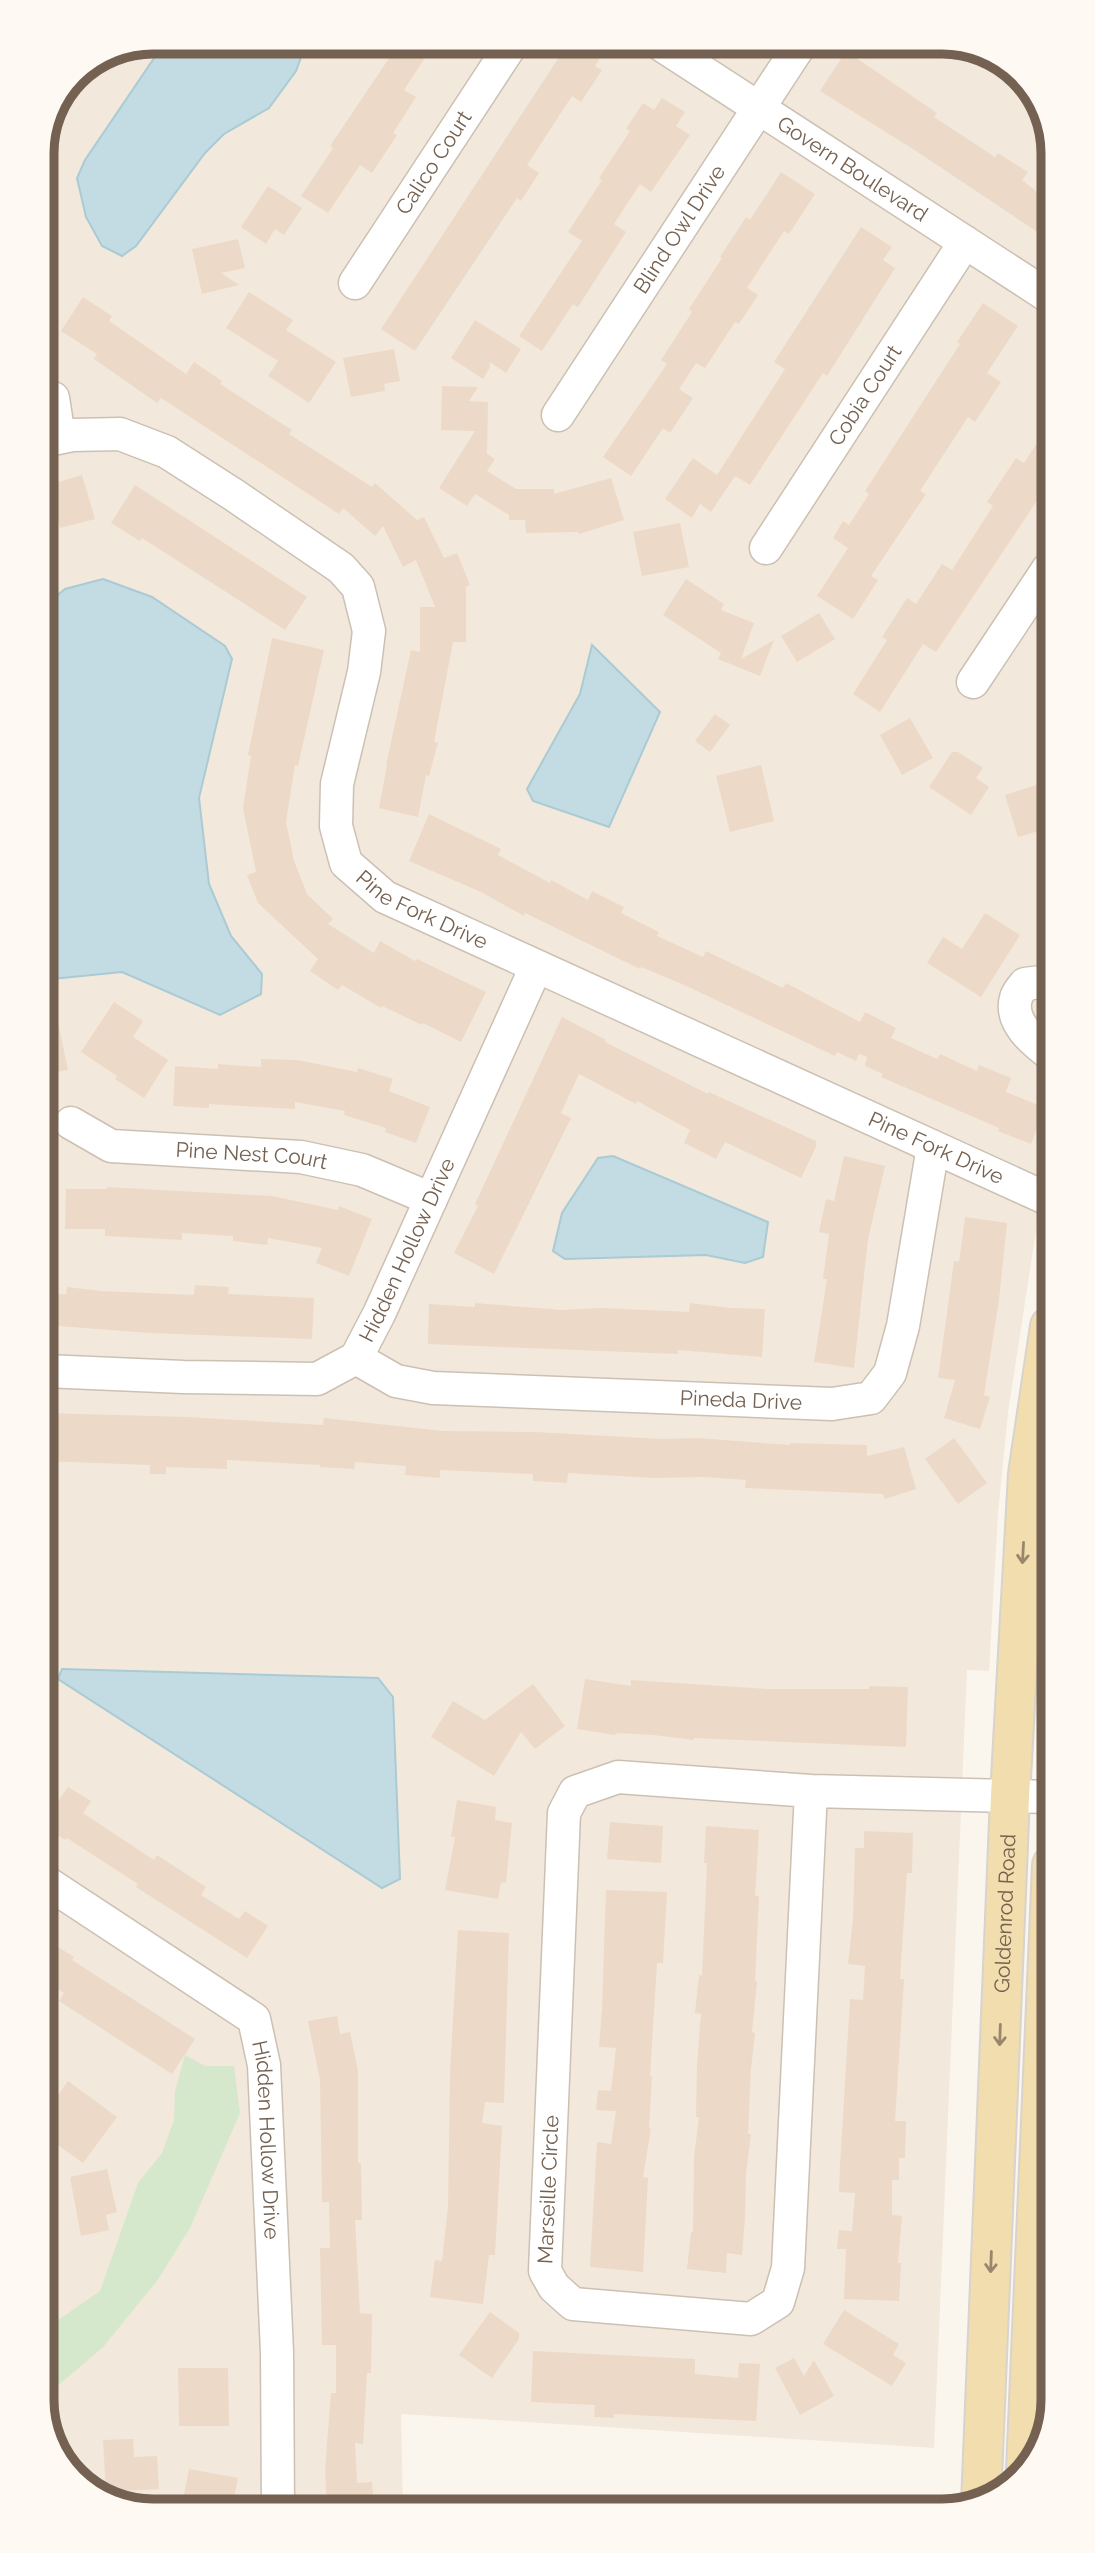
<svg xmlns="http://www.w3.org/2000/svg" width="1095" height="2553" font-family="Raleway,sans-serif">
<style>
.residential{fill:#f2e9dc}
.green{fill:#d5e8cc}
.water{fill:#c3dce3;stroke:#aacad4;stroke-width:2}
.building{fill:#edd9c7}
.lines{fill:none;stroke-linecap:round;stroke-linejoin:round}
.minor-casing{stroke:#ccc0b3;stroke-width:35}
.major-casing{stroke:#d8d3ce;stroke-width:42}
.minor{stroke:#fff;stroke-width:32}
.major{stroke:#f1ddad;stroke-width:38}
.oneway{stroke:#9a866d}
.labels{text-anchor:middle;stroke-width:5;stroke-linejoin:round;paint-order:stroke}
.street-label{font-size:21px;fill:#746151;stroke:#fefaf3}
.rim{fill:none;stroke:#746151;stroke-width:9}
</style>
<rect width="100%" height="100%" fill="#fbf6ed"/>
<!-- residential -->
<path class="residential" d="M153,42h797l60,23 37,53 3,1051 -12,49 -30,195 -10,101 -9,157 -22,-1 -33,778 -533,-34 2,95 -258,2 -60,-23 -37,-53 -6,-2289 33,-72z"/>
<!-- green -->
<path class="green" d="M185,2055l20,11h29l6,47 -50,115 -33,53 -54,66 -55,47v-67l52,-36 38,-108 24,-30 12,-33 1,-29z"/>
<!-- water -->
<path class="water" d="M165,42h135l4,7 -8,22 -27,37 -45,26 -19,19 -69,93 -14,10 -20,-10 -16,-29 -9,-39 8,-18z
M103,579l49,18 73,49 7,13 -33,139 10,86 22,52 31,38 -1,20 -41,21 -98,-43 -70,7 -8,-4 -1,-368 22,-18z
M592,645l68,67 -51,115 -76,-26 -6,-12 53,-95z
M613,1156l155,66 -5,35 -18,6 -39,-8 -141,4 -12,-8 9,-38 36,-55z
M62,1669l316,9 15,19 7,182 -18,9 -324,-209z"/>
<!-- building -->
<path class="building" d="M400,42h35l-31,48 12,7 -23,36 4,2 -25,38 -12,-8 -32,48 -27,-17 32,-48 -3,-2z
M569,42h14l19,13 -7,11 7,4 -21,32 -9,-6 -45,69 12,8 -18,28 -4,-3 -102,153 -34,-22z
M846,51l91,62 -3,4 61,40 3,-4 30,19 -6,8 25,20 1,39 -135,-90 -93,-58z
M662,98l23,14 -9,14 14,9 -39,57 -11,-8 -26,40 12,8 -48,75 -5,-3 -31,47 -23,-15 63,-95 -14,-9 34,-52 -3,-2 31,-47 -4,-2 17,-26 11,7z
M781,172l34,22 -26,40 -5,-3 -37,57 11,7 -19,29 -4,-2 -30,46 -9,-5 -17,26 14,9 -23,35 -7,-5 -32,48 -28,-19 64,-93 -6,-4 31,-48 -3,-3 33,-51 -2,-1 26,-40 4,3z
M268,186l34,22 -18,27 -9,-6 -9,15 -25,-17z
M861,227l31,20 -9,13 12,8 -68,108 -4,-3 -73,112 -15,-9 -24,36 -11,-8 -8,14 -27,-19 28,-41 24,17 68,-106 -11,-7z
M238,239l7,29 -24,5 18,12 -37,9 -10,-45z
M249,292l44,28 -7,10 50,32 -27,41 -41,-27 10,-15 -52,-33z
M83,297l29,19 -3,5 77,53 8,-12 28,19 -2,3 72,46 -3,4 83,53 3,-4 42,37 7,-3 20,41 13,-5 13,32 -4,2v55h-13l-19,100 4,1 -9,33 -3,-1 -8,42 -39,-9 8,-43h-1l25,-115 9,2v-45h15l-19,-47 -13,7 -20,-41 -8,10 -32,-28 -4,6 -178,-116 -4,5 -63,-44 3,-5 -36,-23z
M983,303l35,23 -31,47 14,9 -26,40 -7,-5 -48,74 6,3 -55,82 7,4 -25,39 -36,-23 31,-48 -15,-10 10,-17 6,4 20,-31 -4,-3 95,-147 -3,-2z
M475,320l46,29 -15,24 -16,-11 -1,7 -6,10 -32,-21z
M394,349l6,32 -16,3 1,7 -34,6 -8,-39z
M442,386l36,1 -9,14 19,1 -1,52 8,5 -8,12 29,18h38v5l57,-16 13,42 -45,14 -1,-2 -52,1 -1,-13h-16v-5l-34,-21 -8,12 -28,-18 36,-57 -34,-1z
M1048,426v58l-112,168 -13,-8 -43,68 -27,-18 34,-54 -5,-3 25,-39 9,6 26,-40 10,6 41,-64 -6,-4 29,-44 8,5z
M82,475l13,44 -35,9 -12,-43z
M135,485l172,112 -22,33 -143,-92 -2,3 -29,-18z
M680,523l9,44 -47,9 -9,-44z
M686,579l38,25 -3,6 33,13 -13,36 33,-19 -14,36 -42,-17 3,-6 -58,-38z
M819,613l16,26 -38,23 -16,-26z
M272,638l52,12 -26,116 -3,-1 -9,57 8,39 13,33 26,25 -5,5 46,29 6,-12 35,20 2,-2 69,33 -25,50 -38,-19 -1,2 -40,-19 -1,2 -39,-23 -4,5 -28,-19 8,-12 -60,-56 -11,-28 9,-3 -13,-64 8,-52 -3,-1z
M715,714l15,11 -20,27 -15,-11z
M910,718l23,40 -31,17 -22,-40z
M952,752h6l25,16 -7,10 13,9 -18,28 -42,-28z
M761,765l13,56 -44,11 -14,-56z
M1049,781v47l-31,9 -13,-42z
M429,814l72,35 -3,6 52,28 1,-3 37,20 4,-9 32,16 -3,6 38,19 -2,4 46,21 3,-6 77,37 3,-5 74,39 5,-10 31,16 -5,10 46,21 3,-5 37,17 2,-6 32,13 -5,14 39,16 -14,36 -33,-13 1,-3 -118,-51 2,-3 -18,-8 2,-9 -8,-3 -3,7 -19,-9 -2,4 -153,-72 -41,-17 -1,2 -115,-56 -1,3 -43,-24 -72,-31z
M985,913l35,22 -39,62 -54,-34 16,-26 19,12z
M114,1002l29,19 -10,16 35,23 -24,38 -29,-19 2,-3 -36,-24z
M562,1017l44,23 -1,2 103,52 1,-2 107,49v6l-15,31 -76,-36 -9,17 -32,-16 6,-13 -53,-29 -1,3 -57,-30 -18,39 10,5 -77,156 -40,-21 24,-47 -3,-2z
M58,1022l10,48 -24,4v-50z
M261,1059l36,1 60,12 1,-4 35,11 -4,12 41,16 -14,36 -31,-11 1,-4 -42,-13 1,-4 -50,-9v7l-86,-5v4l-36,-2 2,-40 43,3v-5l43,3z
M844,1156l41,10 -17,73 -14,129 -40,-6 13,-83h-4l6,-45 -10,-2 7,-33 8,2z
M107,1187l165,9 66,14 1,-4 33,13 -23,57 -33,-13 6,-15 -54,-10 -1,7 -34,-4v-5l-51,-3v7l-77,-4v-7h-40l1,-40h41z
M965,1217l42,6 -8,77 -15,95 6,2 -10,32 -36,-11 11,-38 -17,-2 16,-117 5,1z
M195,1285l34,2 -1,7 86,4 -2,41 -162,-6 -105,-8v-30l21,-1 1,-7 34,4 93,4z
M475,1303l87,7 40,-2 87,4 1,-9 40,5 35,1 -3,48 -84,-7v4l-250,-10 1,-40 46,3z
M45,1413l142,4 136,8 1,-7 119,13 92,1 127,7 35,-1 93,7v-2l77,2v11l37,-9 12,42 -31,10 -2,-5 -138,-6 1,-8 -42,-3 -51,1 -85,-5 -1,10 -34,-2v-7l-93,-4v8l-35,-3 1,-9 -51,-4 -1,7 -34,-2v-2l-93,-5v9l-61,-2v7h-16v-9l-105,-4z
M954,1438l33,45 -29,21 -33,-45z
M585,1679l46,7v-6l135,9h103v-3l39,1 -2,60 -212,-9v2l-41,-5 -37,-2 -1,2 -38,-6z
M533,1684l32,42 -30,23 -14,-17 -27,44 -63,-39 22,-36 32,19z
M68,1787l23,14 -8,12 71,47 3,-5 49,32 -5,8 38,24 6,-8 23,15 -21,32 -111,-71 2,-3 -71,-46 -2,2 -19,-12v-36l13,8z
M457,1800l39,7 -1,13 17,3 -6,60 -5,-1 -3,17 -53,-9 10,-53h-4z
M610,1822l53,4 -2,37 -54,-4z
M706,1826l53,4 -4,66h4l-4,85 2,1 -5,50 3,1 -4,36 -3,65h3l-5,39 -1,45 -3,37 -15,-2 -1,20 -39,-4 4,-37h2l1,-75 5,-40h-3l1,-53 4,-50 -6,-1 4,-38 3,1 5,-113h-3z
M864,1831l49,2 -1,40h-5l-7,106h4l-9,142h11l-1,37h-6v22h-7v35l10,1 -4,47h3l-2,38 -55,-2 2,-50h-9l2,-19 13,1 3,-38 -16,-1 1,-26 10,-167 13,1 2,-34 -17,-2 5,-45 2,-71h9z
M606,1890l61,2 -4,71h-6l-7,113h2l-3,52 2,1 -8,48 5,1 -5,94 -53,-5 7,-125 14,2 5,-33 -20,-1 2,-20 13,1 5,-43 -17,-1 3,-38z
M458,1930l51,3 -5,170 -19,-1 -3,21 20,3 -7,129h-6l-6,49 -53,-7 5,-37 7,1 6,-55 2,-133z
M47,1940l27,17 -2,3 123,79 -23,35 -113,-73 5,-8 -17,-11z
M337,2016l3,18 10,-2 8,39v92h3l1,57h-7l5,93 12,1 -1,59h-4l-4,71 -8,-1 2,40 15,-1 2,27 -47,1 -2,-40 6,-77h5v-48h-14l-2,-97h10l-1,-46h-7l-2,-122 -12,-59z
M68,2081l49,36 -34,46 -36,-26v-27z
M107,2169l10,43 -11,3 3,15 -28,6 -11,-59z
M844,2310l55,34 -6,11 13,8 -14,23 -69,-42z
M490,2312l29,21v6l-27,39 -33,-23z
M533,2351l162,8v15l43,4 1,-15 21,1 -4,57 -142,-7v4l-20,-1 1,-12 -64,-3z
M794,2358l10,18 10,-16 20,36 -34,19 -25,-47z
M178,2368h50l1,58h-50z
M133,2439l1,18 23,-1 2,33 -53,3 -3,-52z
M189,2469l49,9 -5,26 -19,-4 -2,10h-31z"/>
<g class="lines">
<!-- minor casing -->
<g class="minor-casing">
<g id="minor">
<path id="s1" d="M657,42l391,254"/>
<path id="s2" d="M355,283l158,-241"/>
<path d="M53,398l6,39"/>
<path id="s3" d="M558,415l244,-373"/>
<path id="s4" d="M43,441l29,-6 48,-1 47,18 67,43 107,73 17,19 11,44 -5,41 -27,112 -1,42 10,37 39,34 665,303"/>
<path id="s5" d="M766,548l199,-306"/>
<path d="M973,682l75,-113"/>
<path d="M1049,981l-24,3c-3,4 -8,9 -9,14 -7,24 18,44 34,56"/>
<path id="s6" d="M71,1123l40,23 190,11 61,13 69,29"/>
<path id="s7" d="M356,1358l40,23 37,7 399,16 39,-6 19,-25 13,-47 30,-179"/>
<path id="s8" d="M45,1371l138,6 134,2 39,-21 23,-44 157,-347"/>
<path id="s9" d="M811,1791l-23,477 -10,34 -27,17 -178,-15 -19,-17 -9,-16 19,-458 11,-21 43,-15 193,14 240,6"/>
<path id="s10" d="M46,1882l208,137 10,46 13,287 1,158"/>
</g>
</g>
<!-- major casing -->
<g class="major-casing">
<g id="major">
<path d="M1026,2470l26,-605"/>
<path id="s11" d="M981,2503l29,-707 18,-322 22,-148"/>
</g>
</g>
<!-- minor -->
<use href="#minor" class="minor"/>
<!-- major -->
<use href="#major" class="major"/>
</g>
<!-- one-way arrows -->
<defs><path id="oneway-shaft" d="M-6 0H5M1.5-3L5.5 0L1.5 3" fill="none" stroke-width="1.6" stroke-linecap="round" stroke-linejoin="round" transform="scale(1.75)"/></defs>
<g class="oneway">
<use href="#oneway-shaft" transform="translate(1023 1553) rotate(93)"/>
<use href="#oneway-shaft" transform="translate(1000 2035) rotate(92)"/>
<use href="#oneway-shaft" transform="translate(991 2262) rotate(92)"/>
</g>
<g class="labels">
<!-- street labels -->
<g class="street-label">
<text dy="7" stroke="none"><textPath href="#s2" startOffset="144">Calico Court</textPath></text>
<text dy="7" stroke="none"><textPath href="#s1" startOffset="233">Govern Boulevard</textPath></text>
<text dy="7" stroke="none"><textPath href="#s3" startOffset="222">Blind Owl Drive</textPath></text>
<text dy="7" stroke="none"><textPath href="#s5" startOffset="182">Cobia Court</textPath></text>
<text dy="7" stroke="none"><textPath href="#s4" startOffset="735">Pine Fork Drive</textPath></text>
<text dy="7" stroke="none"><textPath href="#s4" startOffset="1302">Pine Fork Drive</textPath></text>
<text dy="7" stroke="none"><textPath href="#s6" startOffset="187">Pine Nest Court</textPath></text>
<text dy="7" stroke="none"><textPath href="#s8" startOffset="436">Hidden Hollow Drive</textPath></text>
<text dy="7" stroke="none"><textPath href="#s7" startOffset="392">Pineda Drive</textPath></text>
<text dy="7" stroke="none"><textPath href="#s11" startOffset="590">Goldenrod Road</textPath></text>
<text dy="7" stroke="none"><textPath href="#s10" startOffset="371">Hidden Hollow Drive</textPath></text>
<text dy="7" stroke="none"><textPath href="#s9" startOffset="849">Marseille Circle</textPath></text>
</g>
</g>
<!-- crop -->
<path d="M0 0H1095V2553H0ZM153 54H942A99 99 0 0 1 1041 153V2400A99 99 0 0 1 942 2499H153A99 99 0 0 1 54 2400V153A99 99 0 0 1 153 54Z" fill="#fefaf3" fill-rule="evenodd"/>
<path class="rim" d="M153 54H942A99 99 0 0 1 1041 153V2400A99 99 0 0 1 942 2499H153A99 99 0 0 1 54 2400V153A99 99 0 0 1 153 54Z"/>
</svg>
